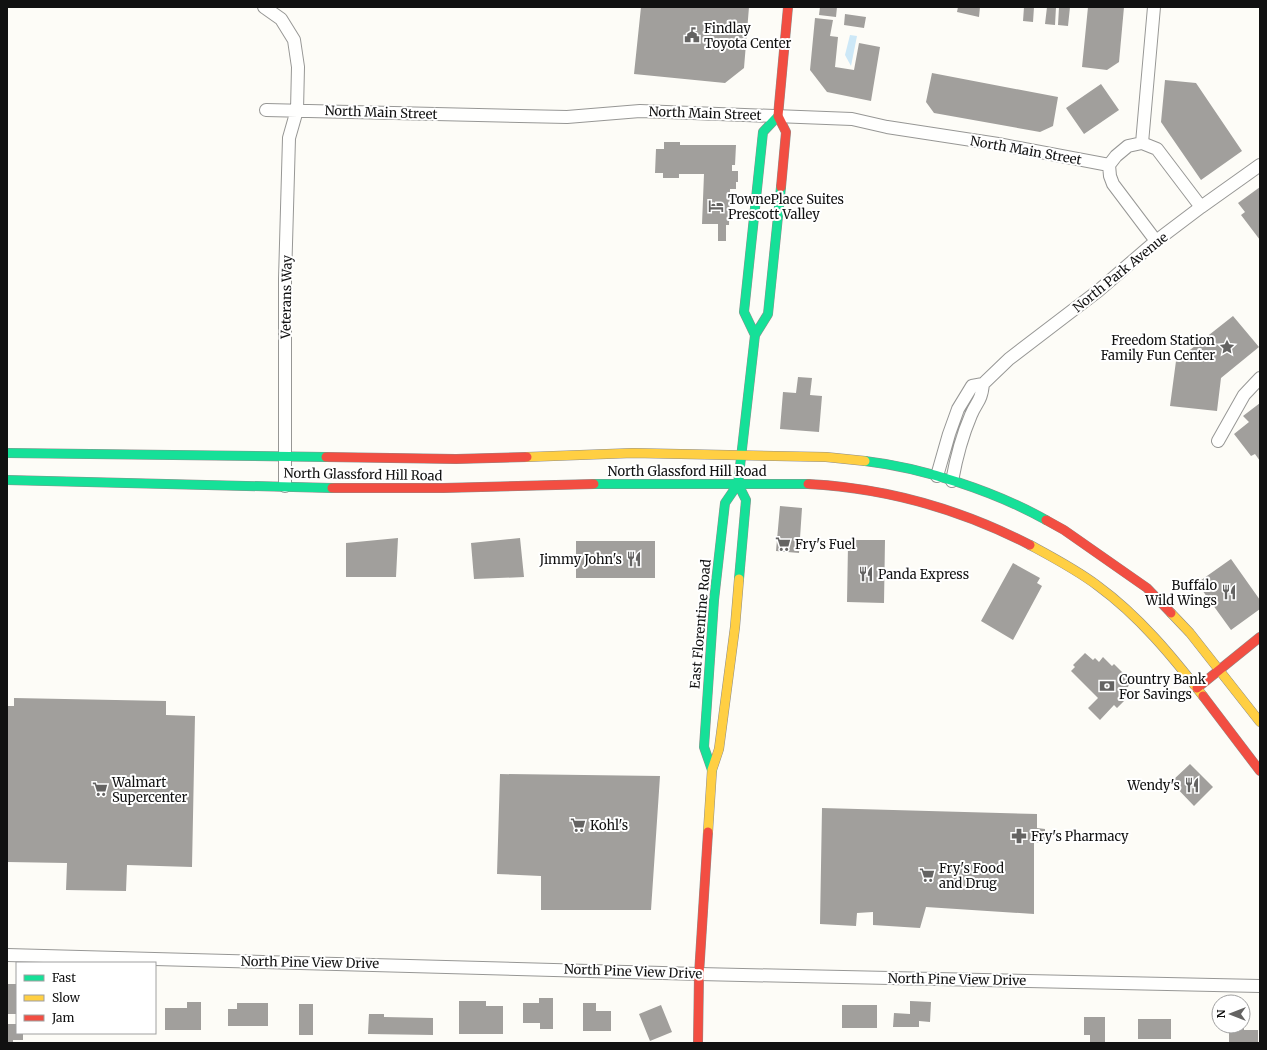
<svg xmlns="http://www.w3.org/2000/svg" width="1267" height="1050" font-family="Merriweather,serif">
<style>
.water{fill:#cde8f7}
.building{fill:#a19f9c}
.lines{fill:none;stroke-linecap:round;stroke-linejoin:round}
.street-casing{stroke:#979795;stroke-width:14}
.fast-casing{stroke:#8e8d8b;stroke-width:10}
.slow-casing{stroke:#8e8d8b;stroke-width:10}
.jam-casing{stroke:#8e8d8b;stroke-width:10}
.street{stroke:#fffffe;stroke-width:12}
.fast{stroke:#16e098;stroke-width:9}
.slow{stroke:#ffcf43;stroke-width:9}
.jam{stroke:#f24e42;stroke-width:9}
.labels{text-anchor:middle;stroke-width:4;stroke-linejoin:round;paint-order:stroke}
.poi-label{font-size:13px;fill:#111;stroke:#fff;text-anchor:start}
.street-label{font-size:13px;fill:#111;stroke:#fff}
</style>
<rect width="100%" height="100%" fill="#fdfcf7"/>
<!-- water -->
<path class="water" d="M850,35l7,1 -6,30 -6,-11z"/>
<!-- building -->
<path class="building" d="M641,7h108l-5,61 -19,15 -91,-9z
M820,7h17l-1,10 -17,-2z
M958,7h22l-1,10 -22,-5z
M1024,7h10l-1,15 -10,-1z
M1047,7h9l-1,18 -10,-1z
M1059,7h11l-2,19 -10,-1z
M1088,7h36l-5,55 -12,8 -25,-3z
M845,14l21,3 -2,11 -20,-3z
M815,18l18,2 -3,16 8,1 -3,30 19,3 5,-27 21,4 -9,54 -44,-9 -17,-22z
M932,73l126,24 -5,29 -13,6 -106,-19 -8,-11z
M1165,80l31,3 46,68 -41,29 -40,-58z
M1101,84l18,26 -35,24 -18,-26z
M664,142h16v3h56l-1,20h-3v6h6v11h-2v7h-6l-1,36h-3v16h-8v-17h-16l2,-50h-25v4h-16v-5h-8l1,-24h8z
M1260,187v53l-19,-25 4,-3 -7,-9z
M1233,316l26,31 -38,31 -4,33 -47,-5 6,-45z
M798,377l14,1 -2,17 12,1 -3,36 -39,-3 3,-37 13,1z
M1260,403v58l-5,-7 -4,2 -17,-22 15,-12 -6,-6z
M780,506l22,2 -3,45 -23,-2z
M398,538l-2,39h-50v-34z
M520,538l4,39 -50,2 -3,-36z
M856,540h29l-1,63 -37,-1 1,-57h8z
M576,541h79v37h-79z
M1231,559l29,41v9l-29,21 -34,-47z
M1013,563l27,15 -3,5 5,3 -29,54 -32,-19z
M1085,653l8,7 2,-2 4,4 4,-5 9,9 2,-2 18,18 -6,7 5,5 -14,14 -3,-3 -14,15 -12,-12 10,-10 -27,-27 4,-4 -2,-2z
M14,698l152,3v14l29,1 -3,151 -65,-2 -1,26 -60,-1 1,-27 -60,-1v-156h7z
M1190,764l23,23 -19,19 -23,-24z
M500,774l160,2 -9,134h-110v-34l-44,-2z
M822,808l215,6v14l8,1v14h-11v71l-108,-7 -6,21 -47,-3v-13l-16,1 -1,13 -36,-2z
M7,984h10v30h-10z
M539,998h14v31h-13v-6h-17v-20h16z
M459,1001h27v5h17v28h-44z
M910,1001l21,1 -1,20 -11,-1v6h-26l1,-14 16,1z
M187,1002h14v28h-36v-22h22z
M237,1003h31v23h-40v-17h9z
M583,1003h13v8h15v20h-28z
M299,1004h14v31h-14z
M661,1005l11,27 -22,9 -11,-27z
M842,1005h35v23h-35z
M369,1014h15v3l49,1v17l-65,-1z
M1084,1017h21v26h-15v-8h-6z
M1138,1019h33v20h-33z
M7,1024h10v9h6v7h-10v3h-6z
M1229,1026h15v4h14v13h-29z"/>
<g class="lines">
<!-- street casing -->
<g class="street-casing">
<path id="street" d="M264,7l17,12 13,21 4,27 -1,43 -8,28 -4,141v207
M266,110l301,7 73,-6 212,8 35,8 111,17 111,21
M1142,143l12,-136
M1156,241l-43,-57 -3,-8 -1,-11 7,-9 12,-10 14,-3 15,6 44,58
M983,384l26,-25 89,-68 58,-50 45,-34 59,-42
M1218,441l26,-46 16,-17
M937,476l12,-42 9,-25 14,-23 11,-2
M952,481c4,-22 10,-45 19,-66 6,-14 10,-13 12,-31
M7,955l692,19 561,12"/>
</g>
<!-- fast casing -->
<g class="fast-casing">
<path id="fast" d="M778,116l-15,16 -19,180 11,23 13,-21 13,-127
M7,453l319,4
M865,461c59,7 129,30 181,59
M7,480l325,8
M594,484h214
M739,579l7,-79 -8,-16 17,-149
M712,770l-8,-23 10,-147 11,-97 13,-19"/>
</g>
<!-- slow casing -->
<g class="slow-casing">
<path id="slow" d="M527,457l106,-4 193,4 39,4
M1030,545c24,13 47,25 68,41 41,30 74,70 105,110
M1171,613l19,20 70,89
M708,832l4,-62 7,-21 16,-122 4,-48"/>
</g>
<!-- jam casing -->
<g class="jam-casing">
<path id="jam" d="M781,187l5,-55 -8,-16 10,-109
M326,457l130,2 71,-2
M808,484c79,4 152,25 222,61
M332,488h111l151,-4
M1046,520l18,10 83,58 24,25
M1197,688l63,-51
M1203,696l57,75
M698,1043l1,-69 9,-142"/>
</g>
<!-- street -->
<use href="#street" class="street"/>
<!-- fast -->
<use href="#fast" class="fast"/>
<!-- slow -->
<use href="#slow" class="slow"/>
<!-- jam -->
<use href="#jam" class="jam"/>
</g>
<!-- icons -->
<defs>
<g id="civic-bare" transform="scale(1.2)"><path d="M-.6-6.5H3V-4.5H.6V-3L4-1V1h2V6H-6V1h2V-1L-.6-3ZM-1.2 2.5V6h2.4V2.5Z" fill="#646362" stroke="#fff" stroke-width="2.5" paint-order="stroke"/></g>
<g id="hotel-bare" transform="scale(1.2)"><path d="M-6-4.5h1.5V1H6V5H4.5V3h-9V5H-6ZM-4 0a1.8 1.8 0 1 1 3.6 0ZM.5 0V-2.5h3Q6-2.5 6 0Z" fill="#646362" stroke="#fff" stroke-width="2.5" paint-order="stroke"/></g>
<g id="sight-bare" transform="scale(1.2)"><path d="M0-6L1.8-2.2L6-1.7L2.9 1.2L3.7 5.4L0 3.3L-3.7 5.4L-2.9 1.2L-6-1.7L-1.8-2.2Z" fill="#646362" stroke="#fff" stroke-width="2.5" paint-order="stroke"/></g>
<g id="supermarket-bare" transform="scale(1.2)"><path d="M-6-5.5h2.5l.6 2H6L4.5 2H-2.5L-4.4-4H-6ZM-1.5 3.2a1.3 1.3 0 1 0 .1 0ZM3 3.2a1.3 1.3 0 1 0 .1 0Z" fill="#646362" stroke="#fff" stroke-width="2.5" paint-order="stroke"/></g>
<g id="restaurant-bare" transform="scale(1.2)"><path d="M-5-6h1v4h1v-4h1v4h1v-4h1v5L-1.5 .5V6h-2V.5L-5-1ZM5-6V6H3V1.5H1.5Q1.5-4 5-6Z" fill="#646362" stroke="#fff" stroke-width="2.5" paint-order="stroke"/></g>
<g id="bank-bare" transform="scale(1.2)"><path d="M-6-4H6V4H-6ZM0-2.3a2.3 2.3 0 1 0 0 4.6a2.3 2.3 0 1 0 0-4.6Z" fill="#646362" stroke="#fff" stroke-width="2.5" paint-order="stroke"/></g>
<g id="pharmacy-bare" transform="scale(1.2)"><path d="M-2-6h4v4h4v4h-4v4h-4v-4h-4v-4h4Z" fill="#646362" stroke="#fff" stroke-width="2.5" paint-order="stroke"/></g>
</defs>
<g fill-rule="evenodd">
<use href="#civic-bare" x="692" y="35"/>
<use href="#hotel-bare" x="716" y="206"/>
<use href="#sight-bare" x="1227" y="347"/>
<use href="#supermarket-bare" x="783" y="544"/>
<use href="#restaurant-bare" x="634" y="559"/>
<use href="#restaurant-bare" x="866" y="574"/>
<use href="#restaurant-bare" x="1229" y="592"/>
<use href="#bank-bare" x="1107" y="686"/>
<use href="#restaurant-bare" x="1192" y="785"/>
<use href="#supermarket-bare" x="100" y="789"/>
<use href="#supermarket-bare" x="578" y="825"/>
<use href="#pharmacy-bare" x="1019" y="836"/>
<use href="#supermarket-bare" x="927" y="875"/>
</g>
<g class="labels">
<!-- poi labels -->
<g class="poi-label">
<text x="704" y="33">Findlay<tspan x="704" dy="15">Toyota Center</tspan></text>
<text x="728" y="204">TownePlace Suites<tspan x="728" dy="15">Prescott Valley</tspan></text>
<text x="1215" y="345" text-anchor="end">Freedom Station<tspan x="1215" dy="15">Family Fun Center</tspan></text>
<text x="795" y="549">Fry's Fuel</text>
<text x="622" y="564" text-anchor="end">Jimmy John's</text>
<text x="878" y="579">Panda Express</text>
<text x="1217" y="590" text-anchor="end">Buffalo<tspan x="1217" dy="15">Wild Wings</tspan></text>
<text x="1119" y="684">Country Bank<tspan x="1119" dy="15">For Savings</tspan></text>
<text x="112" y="787">Walmart<tspan x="112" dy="15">Supercenter</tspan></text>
<text x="1180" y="790" text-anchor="end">Wendy's</text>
<text x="590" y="830">Kohl's</text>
<text x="1031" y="841">Fry's Pharmacy</text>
<text x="939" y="873">Fry's Food<tspan x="939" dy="15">and Drug</tspan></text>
</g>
<!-- street labels -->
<g class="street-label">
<text transform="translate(381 112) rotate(2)" y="5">North Main Street</text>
<text transform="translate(705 113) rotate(2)" y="5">North Main Street</text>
<text transform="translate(1026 150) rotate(10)" y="5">North Main Street</text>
<text transform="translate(1120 272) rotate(-39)" y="5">North Park Avenue</text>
<text transform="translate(286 297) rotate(-89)" y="5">Veterans Way</text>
<text x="687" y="476">North Glassford Hill Road</text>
<text transform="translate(363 474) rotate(1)" y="5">North Glassford Hill Road</text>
<text transform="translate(700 624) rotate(-85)" y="5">East Florentine Road</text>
<text transform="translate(310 962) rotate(1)" y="5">North Pine View Drive</text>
<text transform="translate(633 971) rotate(2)" y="5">North Pine View Drive</text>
<text transform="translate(957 979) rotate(1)" y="5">North Pine View Drive</text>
</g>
</g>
<!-- border -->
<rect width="1267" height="1050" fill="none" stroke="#111111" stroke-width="16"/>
<!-- legend -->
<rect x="16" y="962" width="140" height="72" fill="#ffffff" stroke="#a0a0a0"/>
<rect x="24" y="975" width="20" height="6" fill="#16e098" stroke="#a0a0a0"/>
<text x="52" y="982" font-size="12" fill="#111111">Fast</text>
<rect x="24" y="995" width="20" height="6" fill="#ffcf43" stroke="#a0a0a0"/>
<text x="52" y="1002" font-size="12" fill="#111111">Slow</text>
<rect x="24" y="1015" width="20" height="6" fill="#f24e42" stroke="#a0a0a0"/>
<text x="52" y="1022" font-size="12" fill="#111111">Jam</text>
<!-- north arrow -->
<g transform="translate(1231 1014) rotate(270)"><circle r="19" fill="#ffffff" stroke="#a0a0a0"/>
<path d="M0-3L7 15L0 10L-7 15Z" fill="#646362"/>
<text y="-6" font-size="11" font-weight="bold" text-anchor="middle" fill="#111111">N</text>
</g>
</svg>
